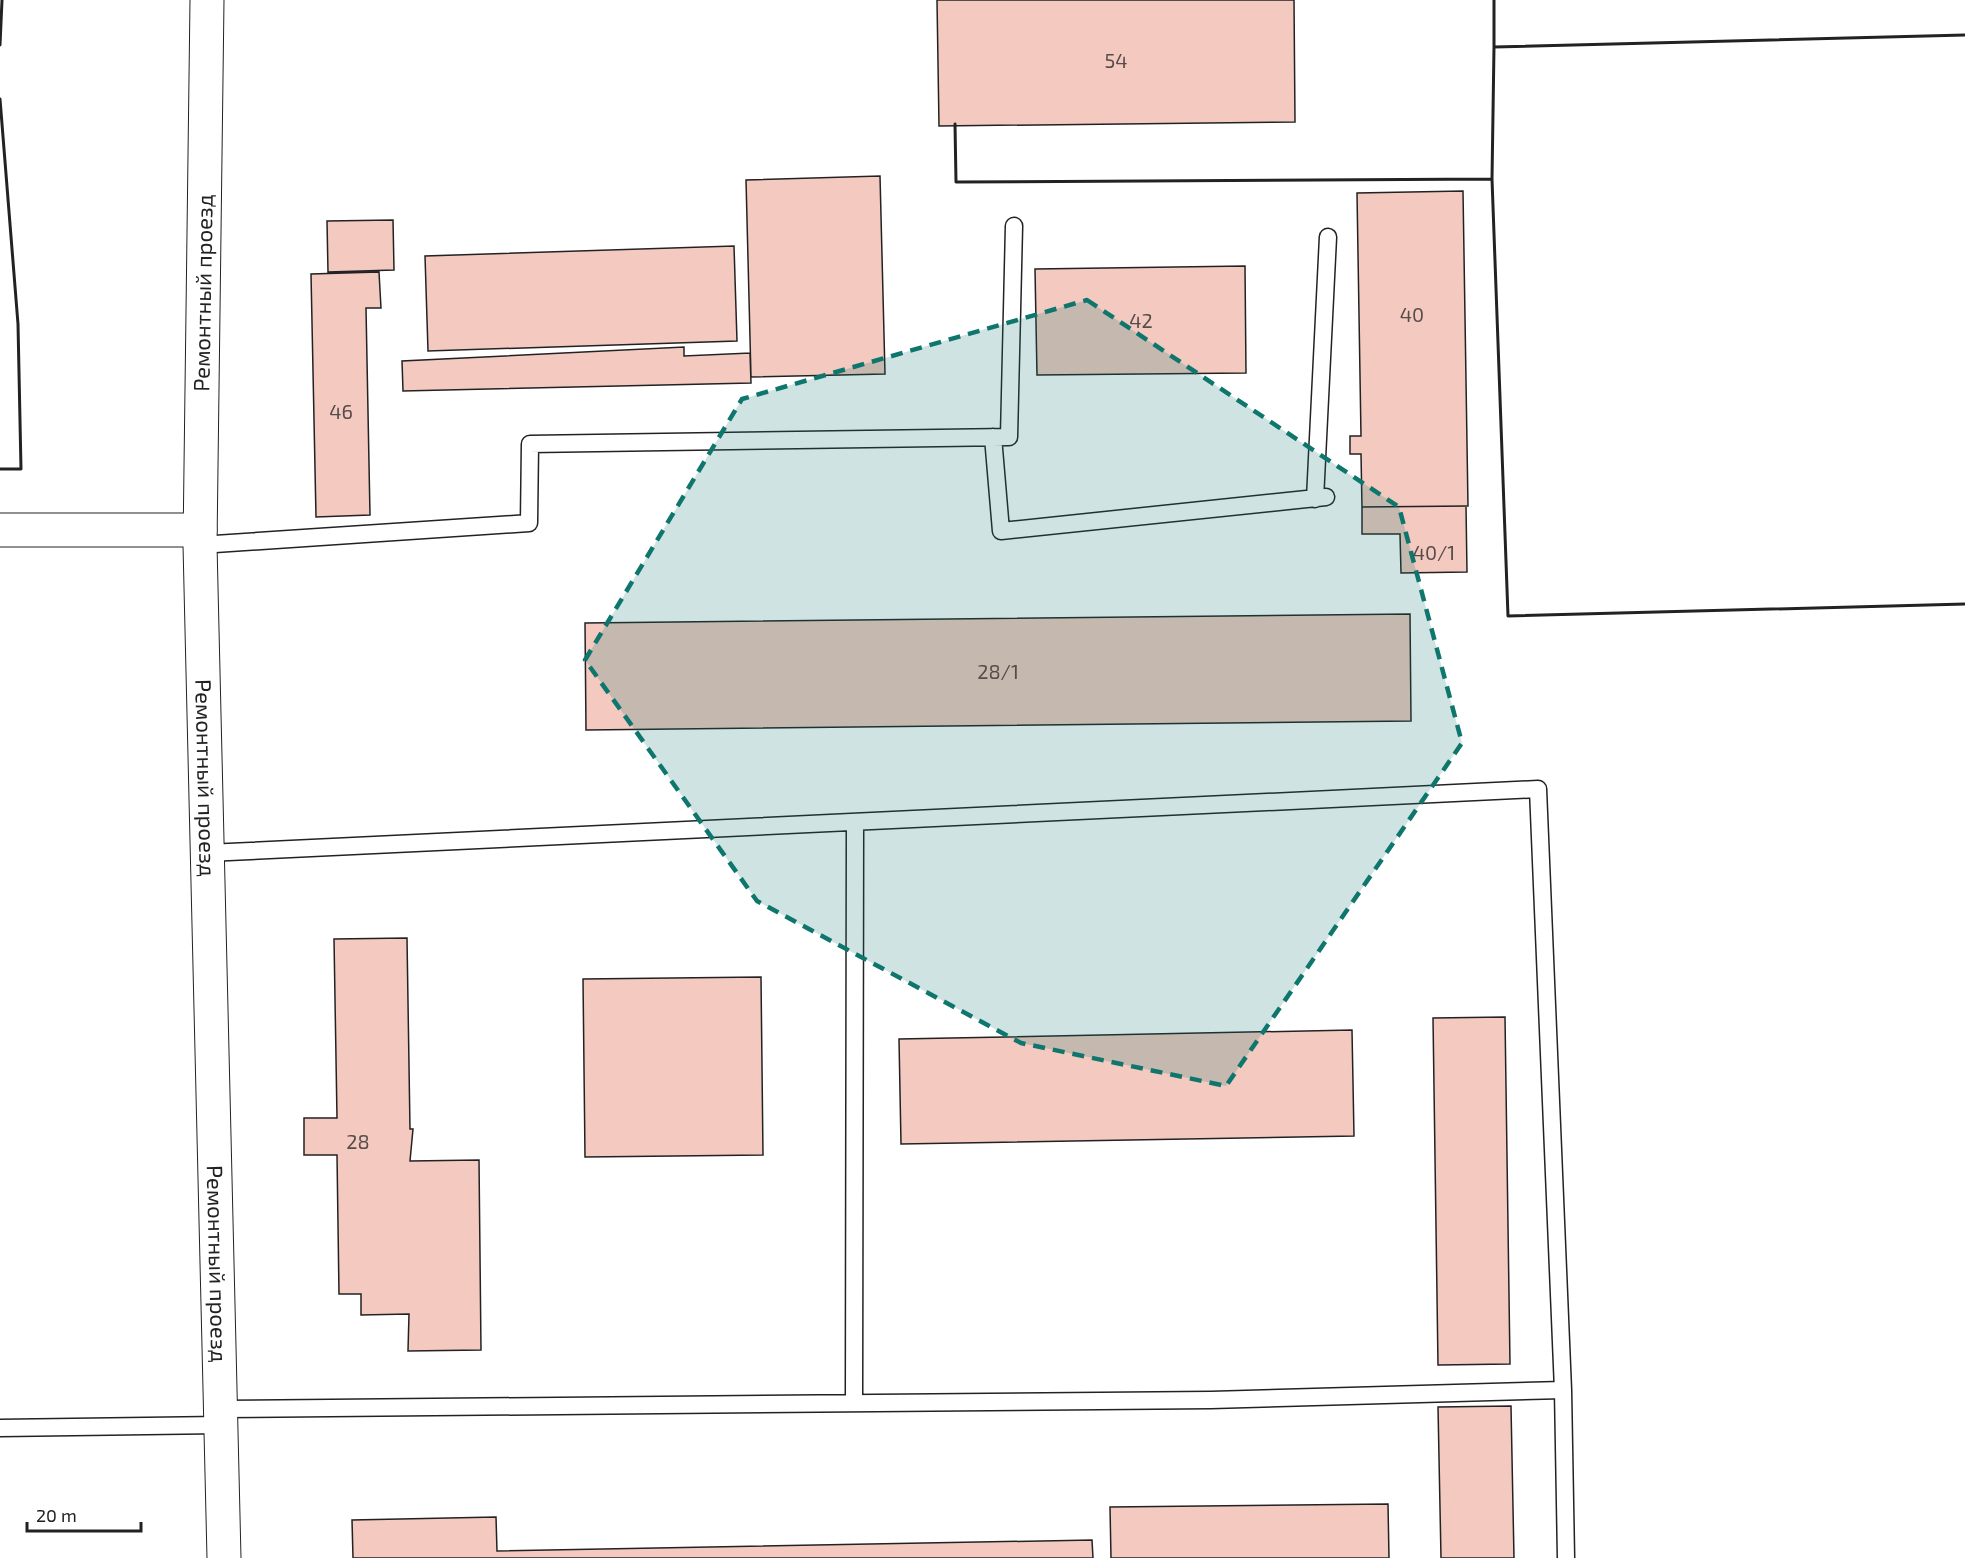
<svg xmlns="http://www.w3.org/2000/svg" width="1965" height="1558" font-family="'Exo 2',sans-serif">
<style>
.building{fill:#f3c9c0;stroke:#222;stroke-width:1.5}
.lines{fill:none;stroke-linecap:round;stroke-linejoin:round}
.lane-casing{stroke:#222;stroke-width:19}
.street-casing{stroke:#222;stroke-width:35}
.secondary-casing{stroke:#222;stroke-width:35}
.lane{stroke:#fff;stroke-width:16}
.street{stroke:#fff;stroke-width:33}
.secondary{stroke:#fff;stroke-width:33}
.wall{stroke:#222;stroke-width:3}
.marked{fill:#0f766e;fill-opacity:0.2;stroke:#0f766e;stroke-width:4.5;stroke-dasharray:12 8;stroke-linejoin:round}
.labels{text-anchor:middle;stroke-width:4.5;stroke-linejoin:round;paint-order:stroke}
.number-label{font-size:20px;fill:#564c4a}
.street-label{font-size:22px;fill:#222;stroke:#fff}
</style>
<rect width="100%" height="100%" fill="#fff"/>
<!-- building -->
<path class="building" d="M937,0h357l1,122 -356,4z
M880,176l5,198 -134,3 -5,-197z
M1463,191l5,315 -106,1 -1,-53h-11v-18h11l-4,-243z
M393,220l1,50 -66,2 -1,-51z
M734,246l3,95 -309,10 -3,-95z
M1245,266l1,107 -209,2 -2,-106z
M379,272l2,36h-15l4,207 -54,2 -5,-243z
M684,347v9l66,-3 1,30 -348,8 -1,-30z
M1466,506l1,66 -66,1 -1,-39h-38v-27z
M1410,614l1,107 -825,9 -1,-107z
M407,938l3,191h3l-3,32 69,-1 2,190 -73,1 1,-37 -48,1v-21h-22l-2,-139h-33v-37h33l-3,-179z
M761,977l2,178 -178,2 -2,-178z
M1505,1017l5,347 -72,1 -5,-347z
M1352,1030l2,106 -453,8 -2,-105z
M1511,1406l3,152h-73l-3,-151z
M1388,1504l1,54h-278l-1,-51z
M496,1517l1,34 595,-11 1,18h-740l-1,-38z"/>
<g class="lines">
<!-- lane casing -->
<g class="lane-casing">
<path id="lane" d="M993,437l8,94 325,-34
M1315,499l13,-262
M200,545l329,-22 1,-79 479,-7 5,-211
M207,853l1331,-64 25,601 3,168
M854,1403l1,-581
M220,1409l991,-9 352,-10
M0,1428l220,-3"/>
</g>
<!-- street casing -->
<g class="street-casing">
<path id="street" d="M0,530h200"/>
</g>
<!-- secondary casing -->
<g class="secondary-casing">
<g id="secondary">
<path id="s1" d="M207,0l-7,545 24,1013"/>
</g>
</g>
<!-- lane -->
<use href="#lane" class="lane"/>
<!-- street -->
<use href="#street" class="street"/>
<!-- secondary -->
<use href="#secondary" class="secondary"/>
<!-- wall -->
<path class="wall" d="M1494,0v47
M1965,35l-471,12 -2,132 16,437 457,-12
M0,45l2,-45
M0,99l18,225 3,145h-21
M955,124l1,58 536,-3"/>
</g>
<!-- marked area -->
<path class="marked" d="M1087,300l312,207 63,236 -236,343 -205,-43 -264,-142 -172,-241 157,-261z"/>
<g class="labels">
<!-- number labels -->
<g class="number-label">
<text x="1116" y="68">54</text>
<text x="1412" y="322">40</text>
<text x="1141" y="328">42</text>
<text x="341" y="419">46</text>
<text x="1434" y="560">40/1</text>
<text x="998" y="679">28/1</text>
<text x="358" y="1149">28</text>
</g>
<!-- street labels -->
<g class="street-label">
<text transform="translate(203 293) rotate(-89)" y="8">Ремонтный проезд</text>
<text dy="8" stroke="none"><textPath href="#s1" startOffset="778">Ремонтный проезд</textPath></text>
<text dy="8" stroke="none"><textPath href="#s1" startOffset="1264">Ремонтный проезд</textPath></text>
</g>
</g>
<!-- scale -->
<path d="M27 1522v9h114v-9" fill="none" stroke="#222222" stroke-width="3"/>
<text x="36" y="1522" font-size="18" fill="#222222" stroke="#ffffff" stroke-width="4.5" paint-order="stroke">20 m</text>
</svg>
